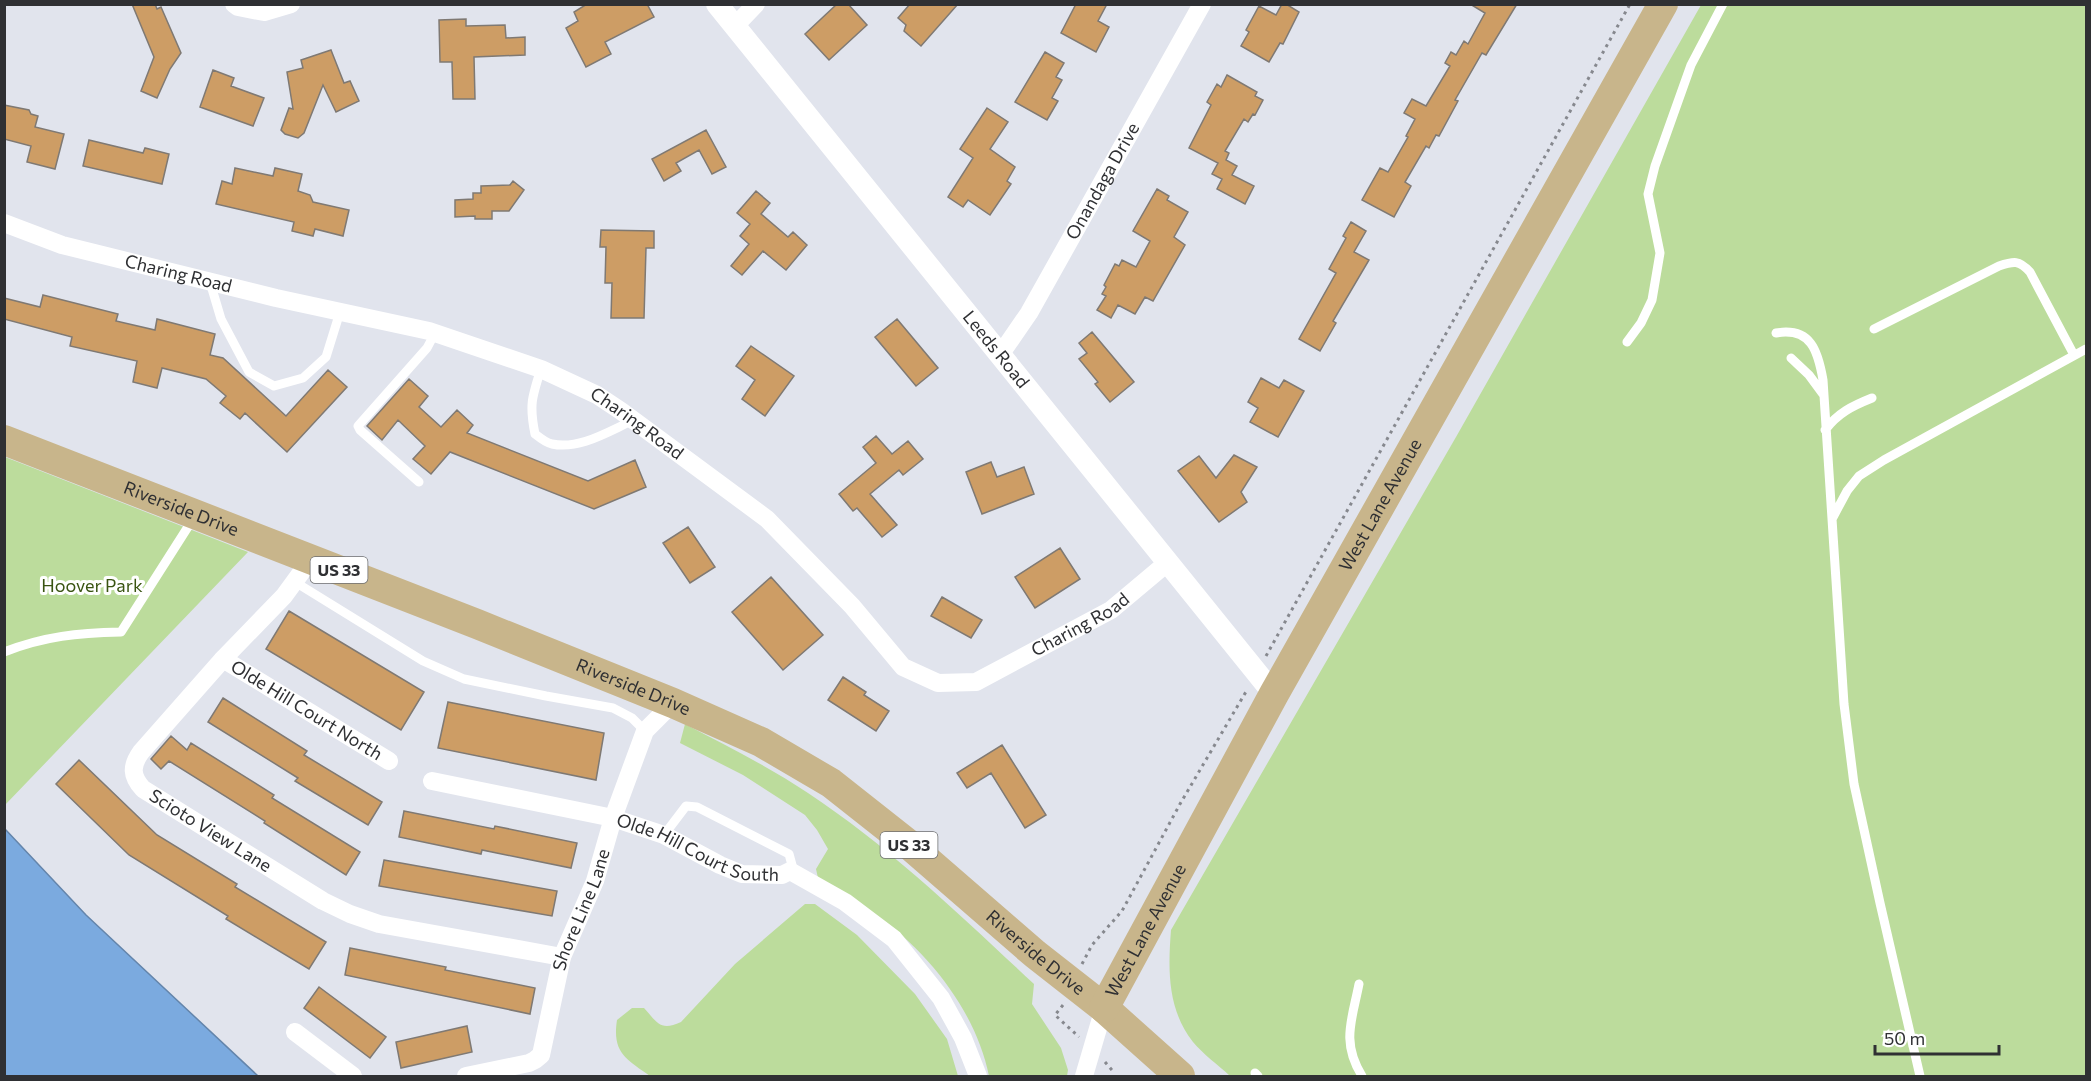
<svg xmlns="http://www.w3.org/2000/svg" width="2091" height="1081" font-family="Commissioner,sans-serif">
<style>
.green{fill:#bcdc9c}
.water{fill:#7baadf;stroke:#6485ab;stroke-width:1.5}
.building{fill:#cd9d65;stroke:#7f7973;stroke-width:1.5}
.lines{fill:none;stroke-linecap:round;stroke-linejoin:round}
.path{stroke:#86888e;stroke-width:3;stroke-dasharray:3 4.5;stroke-linecap:butt}
.service{stroke:#fff;stroke-width:9}
.minor{stroke:#fff;stroke-width:18}
.tertiary{stroke:#fff;stroke-width:22}
.primary{stroke:#c8b58b;stroke-width:30}
.labels{text-anchor:middle;stroke-width:6;stroke-linejoin:round;paint-order:stroke}
.shield{fill:#fff;stroke:#6d6e70;stroke-width:1.5}
.shield-label{font-size:16px;font-weight:bold;fill:#2f3033}
.street-label{font-size:18px;fill:#2f3033;stroke:#fff}
.park-label{font-size:18px;fill:#395411;stroke:#fff}
</style>
<rect width="100%" height="100%" fill="#e1e4ed"/>
<!-- green -->
<path class="green" d="M1701,5h385v1071h-856c-12,-11 -27,-22 -37,-34 -26,-33 -25,-73 -22,-112l285,-493z
M5,457l243,95 -243,253z
M685,724c42,22 84,43 123,69 83,55 154,124 226,191l-2,20 29,44 7,22 -1,6h-78c-13,-64 -60,-124 -113,-161 -19,-13 -39,-24 -58,-37l-2,-9 12,-20 -11,-19 -12,-15 -62,-40 -63,-32z
M805,904h10l42,31 58,59 32,45 11,37h-308c-24,-17 -38,-23 -33,-56l15,-12h12c13,14 16,24 37,14l54,-58z"/>
<!-- water -->
<path class="water" d="M5,829l81,86 172,161h-253z"/>
<!-- building -->
<path class="building" d="M132,4h23l2,5 4,-2 20,46 -11,16 -13,29 -16,-7 13,-34z
M587,4h60l7,13 -49,25 6,12 -25,13 -20,-39 12,-7 -4,-9z
M837,4h11l19,21 -38,35 -24,-26z
M910,4h48l-37,42 -17,-15 2,-6 -8,-7z
M1076,4h31l-9,17 11,6 -13,25 -35,-19z
M1282,4h4l13,8 -16,32 -3,-1 -11,19 -28,-16 8,-14 -3,-2 13,-24 17,9z
M1470,4h47l-31,51 -4,-2 -27,47 3,1 -19,35 -3,-1 -7,13 -3,-2 -21,36 6,4 -17,31 -32,-17 18,-32 8,4 20,-35 -2,-1 9,-17 -11,-6 8,-14 14,7 24,-40 -5,-3 6,-11 5,3 8,-14 4,3 17,-31z
M466,19v7l39,-1 1,13 19,-1v18l-51,2 1,42h-22l-1,-37h-12l-1,-42z
M331,50l13,33 6,-2 9,20 -23,11 -13,-27 -19,48 -6,5 -13,-4 -4,-4 8,-22 4,1 -6,-37 16,-4 -2,-8z
M1045,52l19,11 -8,14 6,3 -10,18 6,3 -11,19 -32,-18z
M213,70l21,8 -3,8 33,12 -11,28 -53,-19z
M1227,75l30,17 -2,4 8,4 -8,15 -2,-1 -5,8 -4,-3 -19,32 4,2 -3,7 11,6 -5,9 22,11 -9,18 -28,-15 5,-10 -10,-5 6,-11 -29,-15 22,-43 -4,-3 10,-18 4,3z
M4,105l25,5 2,4 7,2 -3,11 29,7 -9,35 -28,-7 4,-16 -27,-7z
M987,108l21,14 -18,27 25,18 -8,14 4,3 -21,31 -22,-15 -5,7 -15,-10 25,-39 -13,-9z
M706,130l20,37 -14,7 -13,-24 -23,13 5,8 -17,10 -12,-22z
M89,140l54,13 2,-5 24,6 -7,30 -79,-18z
M235,168l38,8 2,-8 27,6 -4,17 12,4 3,7 36,8 -6,26 -28,-7 -2,7 -21,-5 2,-9 -78,-18 6,-23 10,3z
M513,181l11,9 -15,21h-17v8h-17v-3l-20,1v-17l18,-1v-6h8v-7l29,-1z
M1157,189l12,7 -2,4 21,12 -14,25 11,8 -32,56 -8,-4 -10,17 -17,-9 -7,13 -14,-8 9,-14 -4,-2 4,-7 -2,-2 11,-21 4,2 3,-6 14,7 14,-26 -17,-10z
M756,191l14,12 -9,11 27,23 5,-5 14,13 -21,25 -23,-19 -21,24 -11,-9 18,-22 -9,-8 10,-12 -13,-11z
M1351,222l15,9 -12,21 15,8 -36,61 3,2 -16,28 -21,-12 37,-66 -7,-4 17,-31 -3,-2z
M601,230l53,1v17h-8l-2,70h-33l1,-35h-7l1,-36h-6z
M43,295l75,19 -2,7 39,9 2,-11 58,15 -5,21 13,3 63,58 42,-46 19,17 -60,65 -42,-39 -5,6 -20,-16 6,-7 -20,-17 -44,-11 -5,20 -24,-6 4,-21 -67,-15 2,-9 -68,-18v-21l36,9z
M897,319l41,49 -22,18 -41,-49z
M1092,332l42,50 -24,20 -15,-18 3,-2 -19,-23 8,-6 -8,-10z
M751,346l43,30 -29,40 -23,-17 13,-19 -19,-14z
M1261,378l18,10 5,-8 20,11 -26,46 -28,-15 8,-14 -10,-6z
M409,379l19,17 -9,11 22,20 16,-17 16,15 -6,8 121,48 47,-21 11,27 -52,22 -144,-57 -19,22 -18,-15 12,-13 -27,-26 -16,20 -15,-14z
M876,436l16,18 16,-13 15,18 -20,16 -4,-5 -29,24 27,31 -15,12 -25,-29 -4,3 -14,-17 37,-31 -13,-16z
M1234,455l23,12 -16,25 6,10 -28,20 -41,-51 21,-15 17,22z
M991,462l6,15 27,-10 10,27 -52,20 -16,-42z
M688,527l27,40 -25,16 -27,-40z
M1060,548l20,31 -45,29 -20,-31z
M771,577l52,58 -40,35 -51,-58z
M942,597l40,23 -11,18 -40,-22z
M289,611l135,81 -23,38 -135,-81z
M843,677l23,15 -2,3 25,16 -13,20 -48,-31z
M223,698l84,53 -3,4 78,47 -14,23 -73,-44 3,-3 -90,-56z
M448,702l156,31 -8,47 -158,-32z
M171,736l16,14 4,-7 83,52 -2,3 88,54 -14,23 -82,-52 1,-2 -96,-60 -8,8 -10,-10z
M1002,745l44,70 -21,13 -34,-55 -24,15 -10,-15z
M79,760l78,75 80,49 -2,3 91,55 -17,27 -83,-50 2,-3 -99,-61 -73,-71z
M404,811l90,18 1,-3 82,17 -6,25 -89,-18 -1,4 -82,-17z
M384,860l173,31 -5,25 -173,-30z
M350,948l96,19 -1,3 90,18 -5,26 -185,-39z
M319,987l67,50 -16,21 -66,-50z
M467,1026l5,26 -71,16 -5,-26z"/>
<g class="lines">
<!-- path -->
<path class="path" d="M1266,656l364,-652
M1082,964l10,-19 30,-34 58,-107 67,-114
M1063,1005l-8,10 24,22
M1105,1062l7,8"/>
<!-- service -->
<path class="service" d="M210,282l11,37 28,53 25,14 29,-8 23,-21 14,-45
M1874,329l125,-63c15,-5 20,-6 31,6l44,83
M1776,333c35,-6 42,18 47,47l21,324 10,80 26,119 40,173
M1627,342l14,-19 11,-23 8,-47 -12,-59 7,-28 36,-101 32,-61
M1791,358l18,17 14,19
M541,369c-9,28 -12,36 -6,65 5,4 11,9 17,10 28,6 57,-13 82,-24
M1825,430c13,-17 27,-24 47,-32
M419,482l-59,-52 -2,-4 69,-78 8,-15
M1832,519l15,-28 12,-15 25,-16 202,-111
M295,582l128,79 41,18 82,17 67,12 19,10 13,13
M4,652c41,-16 74,-19 117,-20l72,-113
M664,835l22,-29 11,1 92,47 3,11 -2,6
M1359,984c-7,36 -18,58 3,92
M1255,1073l3,3"/>
<!-- minor -->
<g class="minor">
<path d="M234,4l4,3 26,5 27,-8"/>
<path d="M734,27l22,-23"/>
<path id="s1" d="M4,223l58,22 214,53 153,33 112,38 56,26 24,16 146,108 85,87 51,61 35,16 38,-1 135,-72 56,-47"/>
<path id="s2" d="M1000,355l29,-42 173,-309"/>
<path id="s3" d="M311,559l-27,37 -61,63 -82,93c-10,14 -10,24 2,37l180,112 27,13 29,10 183,33"/>
<path id="s4" d="M223,659l166,102"/>
<path id="s5" d="M432,781l181,37 51,17 56,30 22,9 40,1 8,-4 55,31 49,37 47,59 22,40 15,38"/>
<path d="M295,1032l58,44"/>
<path id="s6" d="M466,1076l63,-13 6,-3 6,-5 21,-98 33,-76 18,-63 32,-87 28,-28"/>
<path d="M1084,1076l20,-68"/>
</g>
<!-- tertiary -->
<path class="tertiary" id="s7" d="M717,4l557,690"/>
<!-- primary -->
<g class="primary">
<path id="s8" d="M4,440l473,184 196,79 88,39 70,41 76,60 128,111 69,54 76,68"/>
<path id="s9" d="M1104,1008l170,-314 389,-690"/>
</g>
</g>
<g class="labels">
<!-- shield labels -->
<g class="shield">
<rect x="310.5" y="557" width="57" height="26" rx="4.5"/>
<rect x="880.5" y="832" width="57" height="26" rx="4.5"/>
</g>
<g class="shield-label">
<text x="339" y="576">US 33</text>
<text x="909" y="851">US 33</text>
</g>
<!-- street labels -->
<g class="street-label">
<text dy="6" stroke="none"><textPath href="#s2" startOffset="202">Onandaga Drive</textPath></text>
<text dy="6" stroke="none"><textPath href="#s1" startOffset="182">Charing Road</textPath></text>
<text dy="6" stroke="none"><textPath href="#s7" startOffset="444">Leeds Road</textPath></text>
<text dy="6" stroke="none"><textPath href="#s1" startOffset="668">Charing Road</textPath></text>
<text dy="6" stroke="none"><textPath href="#s9" startOffset="574">West Lane Avenue</textPath></text>
<text dy="6" stroke="none"><textPath href="#s8" startOffset="190">Riverside Drive</textPath></text>
<text dy="6" stroke="none"><textPath href="#s1" startOffset="1226">Charing Road</textPath></text>
<text dy="6" stroke="none"><textPath href="#s8" startOffset="676">Riverside Drive</textPath></text>
<text dy="6" stroke="none"><textPath href="#s4" startOffset="98">Olde Hill Court North</textPath></text>
<text dy="6" stroke="none"><textPath href="#s3" startOffset="378">Scioto View Lane</textPath></text>
<text dy="6" stroke="none"><textPath href="#s5" startOffset="276">Olde Hill Court South</textPath></text>
<text dy="6" stroke="none"><textPath href="#s6" startOffset="230">Shore Line Lane</textPath></text>
<text dy="6" stroke="none"><textPath href="#s9" startOffset="88">West Lane Avenue</textPath></text>
<text dy="6" stroke="none"><textPath href="#s8" startOffset="1162">Riverside Drive</textPath></text>
</g>
<!-- park labels -->
<g class="park-label">
<text x="92" y="592">Hoover Park</text>
</g>
</g>
<!-- border -->
<rect width="2091" height="1081" fill="none" stroke="#2f3033" stroke-width="12"/>
<!-- scale -->
<path d="M1875 1045v9h124v-9" fill="none" stroke="#2f3033" stroke-width="3"/>
<text x="1884" y="1045" font-size="18" fill="#2f3033" stroke="#ffffff" stroke-width="4.5" paint-order="stroke">50 m</text>
</svg>
